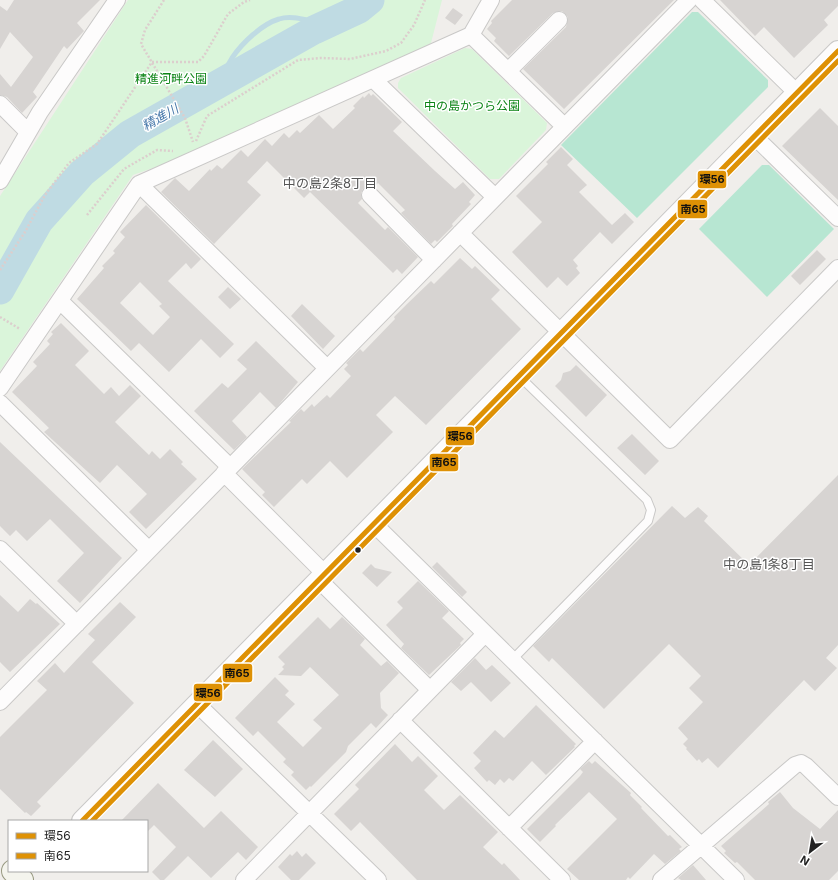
<svg xmlns="http://www.w3.org/2000/svg" width="838" height="880" font-family="Inter,'Noto Sans JP',sans-serif">
<style>
.park{fill:#daf5da}
.pitch{fill:#b7e6d2}
.lines{fill:none;stroke-linecap:round;stroke-linejoin:round}
.stream{stroke:#bfdbe3;stroke-width:5}
.river{stroke:#bfdbe3;stroke-width:29}
.building{fill:#d7d4d2;fill-rule:evenodd}
.service-casing{stroke:#c9c8c7;stroke-width:10}
.minor-casing{stroke:#c9c8c7;stroke-width:18}
.tertiary-casing{stroke:#c9c8c7;stroke-width:22}
.secondary-casing{stroke:#999a82;stroke-width:24}
.path{stroke:#dccecd;stroke-width:2.5;stroke-dasharray:2 2;stroke-linecap:butt}
.service{stroke:#fdfcfc;stroke-width:8}
.minor{stroke:#fdfcfc;stroke-width:16}
.tertiary{stroke:#fdfcfc;stroke-width:20}
.secondary{stroke:#f4f4ed;stroke-width:22}
.bus-1-casing{stroke:#fff;stroke-width:8}
.bus-2-casing{stroke:#fff;stroke-width:8}
.bus-1{stroke:#de9105;stroke-width:5}
.bus-2{stroke:#de9105;stroke-width:5}
.bus-dot{fill:#222;stroke:#fff;stroke-width:1.5}
.labels{text-anchor:middle;stroke-width:3;stroke-linejoin:round;paint-order:stroke}
.park-label{font-size:12px;fill:#0c8416;stroke:#fff}
.water-label{font-size:13px;font-style:italic;fill:#4a7aab;stroke:#fff}
.neighbourhood-label{font-size:13px;fill:#555;stroke:#fff}
.line-badge{stroke:#fff;stroke-width:1.5}
.pale-badge-label{font-size:11px;text-anchor:middle;font-weight:bold;fill:#111}
</style>
<rect width="100%" height="100%" fill="#f0eeeb"/>
<!-- park -->
<path class="park" d="M128,0h314l-11,43 -102,54 -125,53 -71,25 -133,196v-175z
M465,48l7,1 75,74 -1,7 -47,49h-9l-92,-91v-5l3,-5z"/>
<!-- pitch -->
<path class="pitch" d="M692,12h6l70,68v7l-131,131 -76,-73z
M762,165h7l65,64 -67,68 -68,-68z"/>
<g class="lines">
<!-- stream -->
<path class="stream" d="M217,84c6,-8 10,-18 15,-26 10,-15 30,-34 47,-39 15,-5 34,4 49,4"/>
<!-- river -->
<path class="river" d="M0,290l39,-69 43,-48 48,-39 184,-104 45,-21 11,-9"/>
</g>
<!-- building -->
<path class="building" d="M14,0h86l-23,23 7,8 -17,18 -3,-3 -31,46 4,5 -15,16 -15,-16 -7,-2v-21l11,13 22,-30 -23,-25 -10,17v-43l7,5z
M512,0h162l-110,109 -41,-40 43,-42 2,-10 -6,-6 -9,2 -44,43 -15,-15 2,-3 -9,-9 5,-6 -1,-2z
M720,0h118v6l-14,14 4,5 -34,33 -30,-31 -9,9z
M453,8l10,7 -8,10 -10,-7z
M369,93l2,3 2,-2 29,28 -9,9 42,40 20,18 8,-7 12,13 -6,7 2,2 -19,20 1,2 -16,16 -2,-2 -4,4 -30,-31 4,-3 -27,-27 -4,4 -6,-1 -5,3 -2,4 1,6 -4,4 27,27 3,-3 30,30 -16,17 -5,-5 -4,4 -83,-81 -6,6 -37,-37 -20,21 14,13 -47,49 -53,-52 14,-14 14,13 21,-22 1,2 6,-6 5,4 19,-19 7,7 17,-18 7,7 12,-13 5,5 8,-8 3,3 19,-18 14,14 22,-21 -2,-2 10,-10 1,2z
M820,108l18,18v74l-56,-54z
M561,147l12,12 -6,6 20,20 -8,7 33,33 13,-12 9,9 -22,22 -12,-12 -27,28 5,6 -2,2 4,5 -13,13 -9,-9 -11,11 -35,-36 30,-30 -26,-26 32,-32 -2,-2z
M146,205l55,54 -10,10 -5,-6 -18,18 66,63 -14,14 -19,-19 -32,33 -30,-29 -8,8 -54,-52 27,-31 -2,-2 13,-13 -2,-2 12,-14 -5,-5zM140,282l22,22 -3,2 11,11 -17,18 -33,-32z
M817,250l9,9 -26,26 -9,-9z
M460,258l12,11 3,-3 25,24 -9,9 30,30 -95,96 -31,-29 -19,19 17,17 -46,46 -17,-17 -23,23 -5,-5 -28,28 -12,-12 3,-3 -23,-23 49,-47 -2,-1 12,-12 3,3 8,-8 2,3 13,-12 3,3 21,-22 -7,-7 4,-4 -2,-2 14,-14 3,3 32,-33 -1,-2 13,-13 24,-23 3,3z
M228,287l13,12 -11,10 -12,-12z
M302,304l33,32 -12,13 -32,-33z
M61,323l28,28 -14,14 29,29 7,-7 8,9 11,-11 11,11 -26,26 34,33 3,-4 8,8 10,-10 13,13 -2,2 16,15 -51,50 -17,-17 18,-18 -30,-29 -17,18 -56,-51 5,-4 -37,-36 25,-26 -4,-4 17,-18 -3,-3 6,-7 -2,-2z
M256,341l42,41 -22,26 -16,-16 -28,29 15,16 -13,13 -40,-39 28,-28 6,5 19,-19 -10,-9z
M576,365l31,30 -21,22 -31,-31 6,-6 2,-7 7,-2z
M632,434l27,27 -14,14 -28,-27z
M0,442l122,116 -42,45 -23,-22 27,-28 -34,-34 -23,22 -11,-11 -6,6 -10,-10z
M838,475v170l-12,13 11,10 -22,23 -11,-11 -86,88 -10,-10 -6,5 -3,-4 -2,2 -11,-12 1,-1 -4,-4 5,-5 -10,-11 25,-26 -14,-14 12,-12 -32,-32 -65,65 -52,-51 -3,4 -16,-16 139,-140 13,12 13,-11 10,9 -4,5 45,44z
M437,562l30,30 -5,5 -30,-30z
M371,564l4,4 17,4 -15,15 -15,-14z
M418,581l31,30 -7,7 22,21 -4,4 1,2 -32,30 -28,-27 3,-4 -18,-19 17,-17 -6,-6z
M0,595l18,17 12,-13 6,5 1,-1 23,21 -50,48 -10,-10z
M120,602l16,15 -44,45 42,41 -97,99 4,4 -10,10 -5,-4 -1,1 -25,-24v-52l47,-47 -10,-9 18,-18 9,10 31,-33 -7,-6z
M318,617l12,12 12,-12 23,22 -5,6 21,21 6,-5 12,12 -19,20 1,15 7,7 -12,13 -5,-5 -23,23 -2,6 -35,35 -1,-1 -4,4 -15,-15 3,-3 -11,-10 3,-3 -28,-28 -5,5 -18,-18 40,-41 14,14 -4,4 10,9 -18,18 26,25 19,-19 -9,-8 26,-25 -29,-28 -9,9 -23,-1 6,-6 -2,-2 3,-3 -7,-7z
M475,658l11,12 6,-5 19,18 -20,19 -20,-20 -10,9 -10,-9z
M536,705l40,39 -2,2 1,1 -29,28 -14,-14 -19,20 -4,-3 -5,5 -4,-4 -5,6 -6,-5 -2,2 -13,-14 7,-7 -8,-8 22,-23 9,8z
M213,740l30,29 -28,28 -31,-27z
M395,744l17,18 6,-6 20,20 -14,14 20,20 16,-15 38,37 -15,15 19,18 2,-2 16,17h-103l-57,-58 -9,9 -17,-17 25,-25 -4,-4z
M589,761l3,3 3,-3 36,32 -1,2 12,12 -1,1 27,28 2,-1 12,12 -3,2 2,2 -16,13 -11,-10 -24,25 -2,-2 -2,3h-47l-12,-11 50,-50 -28,-27 -34,33 1,1 -16,16 -13,-13 53,-53 3,-4 -3,-3z
M158,783l46,45 17,-17 37,36 -12,13 -8,-8 -27,26 -23,-22 -24,24h-4l-8,-8 24,-25 -22,-22 -7,7v-11h-26z
M780,792l13,16 27,21 18,-19v61l-9,9h-74l-18,-18 -2,1 -11,-10 2,-2 -5,-5 48,-42 -1,-2z
M297,851l5,6 4,-4 10,10 -17,17h-8l-13,-13 12,-13 2,2z
M693,865l13,15h-25l-3,-2z"/>
<g class="lines">
<!-- service casing -->
<g class="service-casing">
<path id="service" d="M512,660l136,-139 3,-11 -4,-10 -128,-124"/>
</g>
<!-- minor casing -->
<g class="minor-casing">
<path id="minor" d="M702,0l95,93
M471,35l93,91
M508,71l51,-51
M374,80l121,117
M0,104l28,28
M754,136l84,82
M0,181l40,-69 77,-112
M139,184l188,184
M370,195l64,65
M460,233l210,207 168,-172
M60,301l170,166
M0,388l139,-204 332,-149 20,-35
M0,403l149,147
M224,473l101,101
M374,524l362,356
M0,549l77,75
M319,580l111,110
M0,702l689,-702
M197,704l181,176
M400,720l162,160
M509,828l86,-87
M244,880l241,-246
M661,880l134,-115 6,-2 5,3 32,31"/>
</g>
<!-- tertiary casing -->
<g class="tertiary-casing">
<path id="tertiary" d="M82,821l756,-770"/>
</g>
<!-- secondary casing -->
<g class="secondary-casing">
<path id="secondary" d="M13,871l9,9"/>
</g>
<!-- path -->
<path class="path" d="M164,0l-19,30 -4,14 44,74 8,24
M152,62h46l6,-6 24,-42 16,-12 6,-2
M196,141l11,-25 91,-56 23,-2 29,1 36,-8 15,-8 13,-18 11,-25
M87,215l37,-46 33,-19 16,1
M0,270l25,-38 20,-37 24,-32 28,-19 55,-82
M0,317l20,12"/>
<!-- service -->
<use href="#service" class="service"/>
<!-- minor -->
<use href="#minor" class="minor"/>
<!-- tertiary -->
<use href="#tertiary" class="tertiary"/>
<!-- secondary -->
<use href="#secondary" class="secondary"/>
<!-- bus-1 casing -->
<g class="bus-1-casing">
<path id="bus-1" d="M82,821l756,-770"/>
</g>
<!-- bus-2 casing -->
<g class="bus-2-casing">
<path id="bus-2" d="M92,821l746,-760"/>
</g>
<!-- bus-1 -->
<use href="#bus-1" class="bus-1"/>
<!-- bus-2 -->
<use href="#bus-2" class="bus-2"/>
</g>
<!-- markers -->
<circle class="bus-dot" cx="358" cy="550" r="3.5"/>
<g class="labels">
<!-- park labels -->
<g class="park-label">
<text x="171" y="83">精進河畔公園</text>
<text x="472" y="110">中の島かつら公園</text>
</g>
<!-- water labels -->
<g class="water-label">
<text transform="translate(160 117) rotate(-30)" y="5">精進川</text>
</g>
<!-- neighbourhood labels -->
<g class="neighbourhood-label">
<text x="330" y="188">中の島2条8丁目</text>
<text x="769" y="569">中の島1条8丁目</text>
</g>
</g>
<g class="line-badge">
<rect x="697" y="170" width="30" height="19" rx="4" fill="#de9105"/>
<rect x="677" y="199" width="31" height="20" rx="4" fill="#de9105"/>
<rect x="445" y="426" width="30" height="20" rx="4" fill="#de9105"/>
<rect x="429" y="453" width="30" height="19" rx="4" fill="#de9105"/>
<rect x="222" y="663" width="31" height="20" rx="4" fill="#de9105"/>
<rect x="193" y="683" width="30" height="19" rx="4" fill="#de9105"/>
</g>
<g class="pale-badge-label">
<text x="712" y="183">環56</text>
<text x="693" y="213">南65</text>
<text x="460" y="440">環56</text>
<text x="444" y="466">南65</text>
<text x="237" y="677">南65</text>
<text x="208" y="697">環56</text>
</g>
<!-- legend -->
<rect x="8" y="820" width="140" height="52" fill="#ffffff" stroke="#a7a7a7"/>
<rect x="16" y="833" width="20" height="6" fill="#de9105" stroke="#a7a7a7"/>
<text x="44" y="840" font-size="12" fill="#222222">環56</text>
<rect x="16" y="853" width="20" height="6" fill="#de9105" stroke="#a7a7a7"/>
<text x="44" y="860" font-size="12" fill="#222222">南65</text>
<!-- north arrow -->
<g transform="translate(810 852) rotate(211)" stroke="#ffffff" stroke-width="3" paint-order="stroke">
<path d="M0-3L7 15L0 10L-7 15Z" fill="#222222"/>
<text y="-6" font-size="11" font-weight="bold" text-anchor="middle" fill="#222222">N</text>
</g>
</svg>
